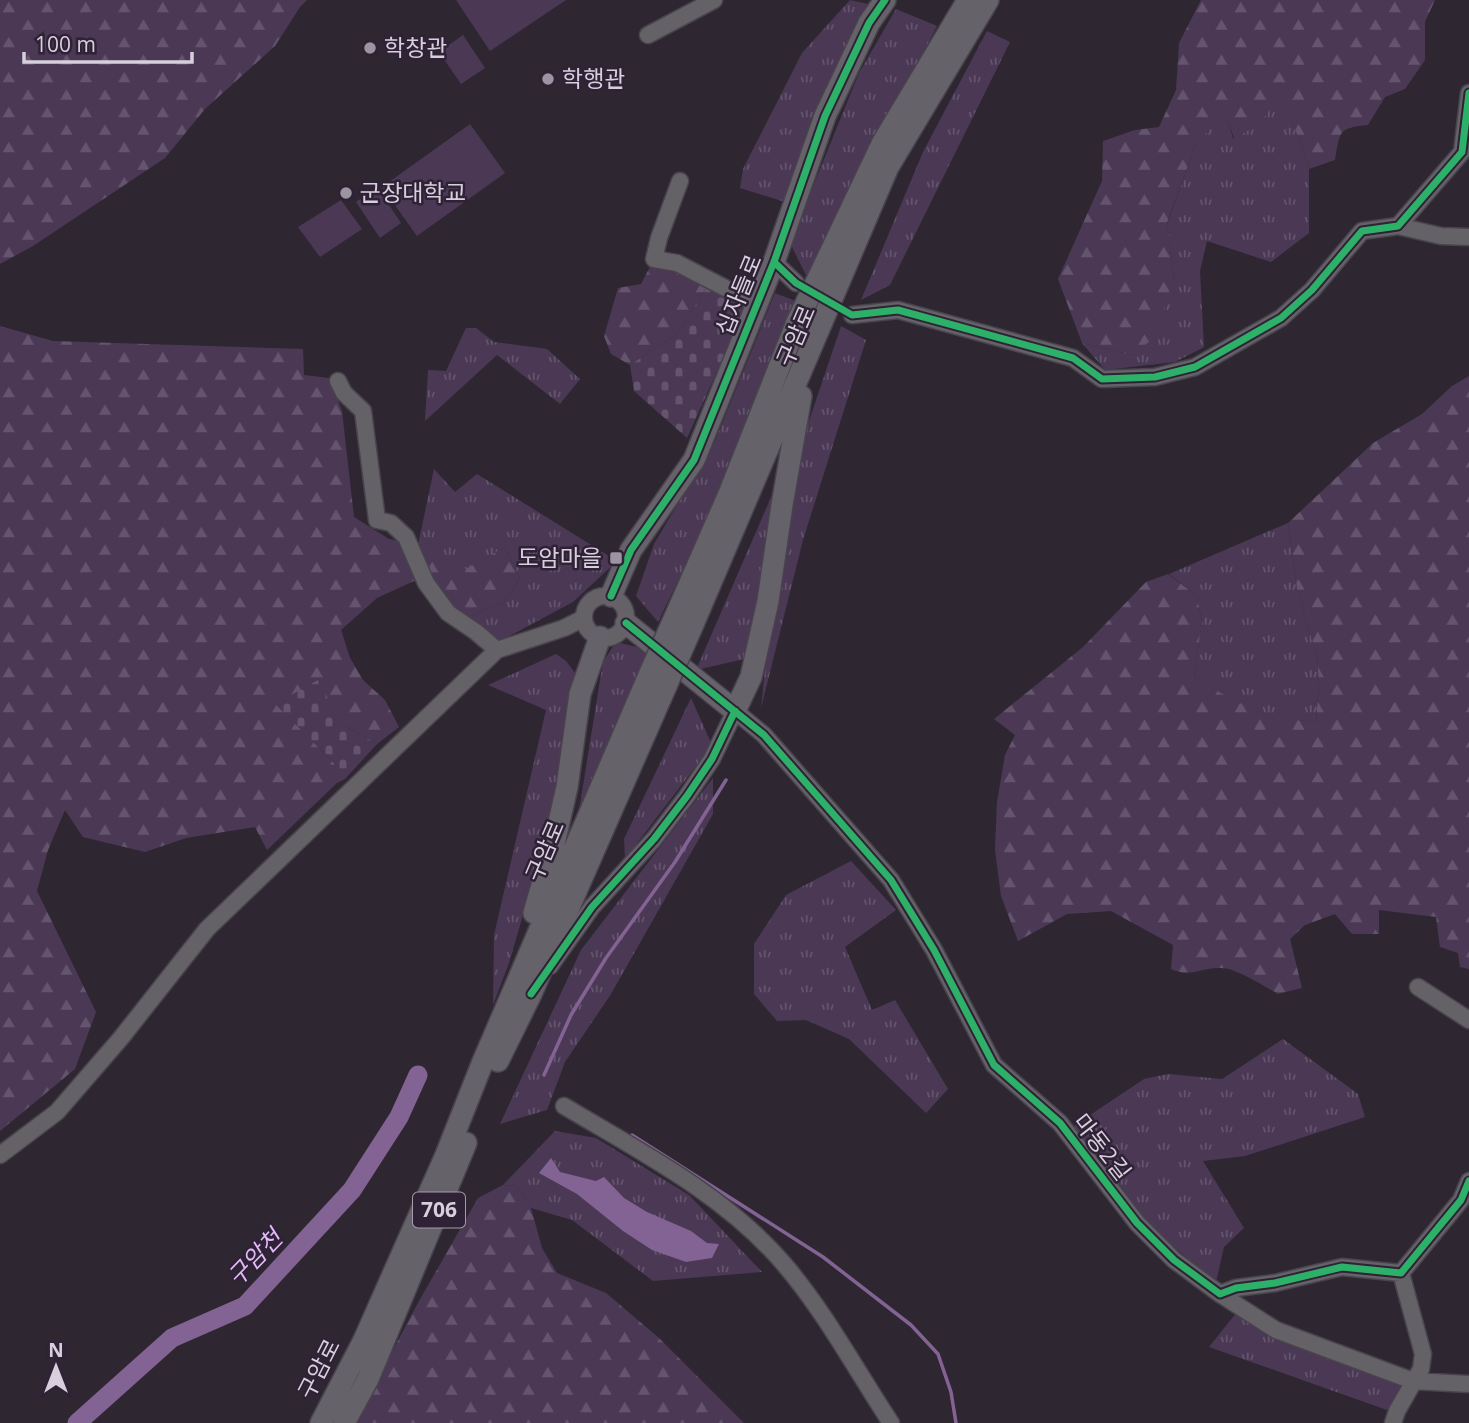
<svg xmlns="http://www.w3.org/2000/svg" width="1469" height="1423" font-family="'Open Sans','Noto Sans KR',sans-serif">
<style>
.grass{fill:url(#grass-tufts)}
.forest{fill:url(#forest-firs)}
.cemetery{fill:url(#cemetery-stones)}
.green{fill:#4b3855}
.water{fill:#836393}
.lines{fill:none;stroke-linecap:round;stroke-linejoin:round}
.stream{stroke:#836393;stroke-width:3.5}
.river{stroke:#836393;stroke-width:19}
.minor-casing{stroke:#48434d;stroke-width:19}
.major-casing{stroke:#48434d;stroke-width:24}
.minor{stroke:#646266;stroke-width:16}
.major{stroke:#666269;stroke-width:21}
.major-bridge-casing{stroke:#48434d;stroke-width:24;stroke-linecap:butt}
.major-bridge{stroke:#666269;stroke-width:21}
.cycleway-casing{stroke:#2f2237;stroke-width:11}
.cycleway{stroke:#2db169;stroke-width:7}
.poi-dot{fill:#9c94a1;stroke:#2f2237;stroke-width:2.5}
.labels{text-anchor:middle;stroke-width:5;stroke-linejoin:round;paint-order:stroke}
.shield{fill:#2f2237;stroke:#a59bab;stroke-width:2}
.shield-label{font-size:21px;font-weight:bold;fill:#d8cfdd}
.poi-label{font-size:23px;fill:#d8cfdd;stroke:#2f2237;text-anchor:start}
.street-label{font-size:23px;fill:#d8cfdd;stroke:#2f2237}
.water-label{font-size:24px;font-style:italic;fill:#e1baf7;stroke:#2f2237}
</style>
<defs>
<pattern id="grass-tufts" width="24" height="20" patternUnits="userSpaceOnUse" patternTransform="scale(1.75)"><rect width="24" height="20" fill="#4b3855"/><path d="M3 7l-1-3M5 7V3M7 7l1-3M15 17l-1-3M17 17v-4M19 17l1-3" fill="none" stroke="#64546d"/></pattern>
<pattern id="forest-firs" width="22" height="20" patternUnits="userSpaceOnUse" patternTransform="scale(1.75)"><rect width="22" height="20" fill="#4b3855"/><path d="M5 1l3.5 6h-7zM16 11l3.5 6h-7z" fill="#64546d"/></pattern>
<pattern id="cemetery-stones" width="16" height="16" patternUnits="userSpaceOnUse" patternTransform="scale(1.75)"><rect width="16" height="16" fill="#4b3855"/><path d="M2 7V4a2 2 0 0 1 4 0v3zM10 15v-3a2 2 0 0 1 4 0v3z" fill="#64546d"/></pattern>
</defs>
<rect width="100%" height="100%" fill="#2e2732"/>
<!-- grass -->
<path class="grass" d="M850,0l18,4 -19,41 -64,157 -45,-14 3,-19 59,-116z
M896,9l41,17 -129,253 -18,-36 69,-170z
M987,31l23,11 -120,243 -29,15 62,-148z
M1278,98l15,25 16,46v64l-38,29 -64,-21 -7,30 4,76 -29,15 -70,8 -23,-27 50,12 42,-75 -7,-56 29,-80 26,-28 7,7 4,16 26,-16z
M775,293l23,9 -92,221 -48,99 -22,-26 18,-52 61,-103z
M841,326l25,14 -63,200 -42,168 6,-58 39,-220z
M466,328h10l18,14 53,7 33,30 -20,25 -63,-49 -72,66 3,-51 18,1z
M434,469l21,23 22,-18 140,87 -44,41 -73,39 -35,-23 41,-17 14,-23 -15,-31 -52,30 -23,-30 -12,-2z
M772,495l-11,109 -17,55 -48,11z
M1288,523l9,66 20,68 2,26 -3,39 -32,-3 -46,-14 -44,-28 8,-55 -5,-26 -28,-22z
M616,642l33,8 -73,179 27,-167z
M556,654l10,7 12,16 -20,118 -49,168 -16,42 1,-70 52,-225 -58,-25z
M691,698l21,47 -87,114 -1,-20z
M713,778v36l-102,180 -46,68 -18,48 -47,14 81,-174z
M851,861l45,49 -51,37 27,63 23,-10 53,89 -22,24 -77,-74 -43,-19 -29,1 -23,-27v-50l32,-49z
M1283,1039l75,55 7,23 -120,39 -42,5 41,67 -20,19 -8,35 -59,-49 -85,-106 72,-48 24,-5 54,5z
M555,1131l41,7 93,57 73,77 -109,9 -81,-61 -41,-12 -14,-22 -14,-1z
M1237,1312l81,42 84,30 -15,26 -178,-63z"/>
<!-- forest -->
<path class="forest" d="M0,0h307l-7,7 -25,39 -70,63 -40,49 -132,88 -33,18z
M1201,0h234l-10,22v38l-20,29 -20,8 -17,28c-30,3 -28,6 -33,35l-26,9 -16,-46 -15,-24 -18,24 -26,16 -5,-16 -7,-6 -26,27 -29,79 7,57 -20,58 -22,17 -50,-12 -24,-64 44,-98 1,-40 32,-11 24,-3 17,-37 3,-47z
M652,263l49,15 6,9 -31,48 -46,30 -19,-11 -7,-18 14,-48 23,-4z
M0,326l53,15 250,8 1,26 25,3 13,33 12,106 35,22 41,8 23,29 52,-29 15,31 -14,23 -41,17 -51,-37 -37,17 -36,32 9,28 13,22 22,20 14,27 -22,17 -36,-21 -65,-19 60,61 1,18 -70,67 -12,-23 -69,11 -41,14 -62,-15 -18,-27 -17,40 -11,41 59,121 -21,57 -75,62z
M1469,376v593l-9,-2 -2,-14 -18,-6 -4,-30 -57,-7v24h-27l-17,-20 -30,11 -15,14 12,49 -24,6c-14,-8 -42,-26 -57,-26 -20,-1 -30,10 -50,1l2,-24 -62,-34 -44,3 -49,27 -17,-45 -6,-46 2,-48 8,-47 10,-20 -21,-16 89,-72 63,-65 22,-8 29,22 5,26 -8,55c43,27 70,41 122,45l3,-39 -2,-26 -20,-68 -9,-66 85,-80 49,-29 30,-28z
M503,1185l14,1 14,22 11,40 15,25 49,20 53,45 85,85h-390l65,-122 59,-103z"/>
<!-- cemetery -->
<path class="cemetery" d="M707,287l39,20 -59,131 -53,-47 -4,-26 46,-30z
M318,680l23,43 36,21 -32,35 -8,4 -3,-20 -59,-59z"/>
<!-- green -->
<path class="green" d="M456,0h110l-76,51z
M463,35l22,33 -24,16 -22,-32z
M470,124l35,49 -88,63 -35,-49z
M377,187l24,36 -21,15 -24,-36z
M341,200l21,29 -42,28 -22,-30z"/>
<!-- water -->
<path class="water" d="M551,1158l9,14 36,9 8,-4 20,21 23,14 44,19 16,12 12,1 -7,14 -26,4 -34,-12 -29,-19 -46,-37 -38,-21z"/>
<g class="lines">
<!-- stream -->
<path class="stream" d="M544,1075l27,-60 35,-57 69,-96 51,-82
M632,1135l191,122 88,68 27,29 13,38 5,31"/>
<!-- river -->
<path class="river" d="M77,1423l95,-85 73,-32 107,-116 47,-73 19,-42"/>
<!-- minor casing -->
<g class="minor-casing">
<path id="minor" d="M648,35l66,-35
M680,181l-21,57 -5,21 23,4 79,41
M1398,226l43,10 28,1
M774,262l22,21
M852,315l46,-5 175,48 29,21 53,-2 40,-10 86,-49 31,-28 50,-59 36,-5 64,-74 7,-59
M338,381l6,12 19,18 14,109 14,3 15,14 20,46 22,30 28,19 21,18
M584 617a21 21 0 1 1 42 0a21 21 0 1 1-42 0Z
M550,966l42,-59 62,-68 33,-43 25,-37 23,-48 29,24 127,145 43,70 60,115 66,58 77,100 37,37 46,34 16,-6 39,-5 67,-16 59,6 60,-73 8,-19
M1418,987l51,33
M564,1106c77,46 161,89 220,158 41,48 72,106 107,159
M0,1155l57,-43 64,-74 86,-109 290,-279 67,-22 20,-10
M1220,1294l56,36 137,51 56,3
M1393,1423l4,-12 24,-42 2,-15 -22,-81"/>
</g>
<!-- major casing -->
<g class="major-casing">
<path id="major" d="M611,596l20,-46 63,-90 80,-198 51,-146 44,-93 16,-23
M675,617l54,-123 68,-172 26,-54 59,-124 86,-144
M694,622l194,-455 100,-167
M626,623l109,88 16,-34 17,-76 14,-96 19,-109
M534,913l20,-69 13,-57 13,-93 20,-57
M498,1061l33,-67 135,-308
M321,1423l43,-83 82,-185 36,-91 168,-391
M344,1423l24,-44 98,-236"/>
</g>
<!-- minor -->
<use href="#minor" class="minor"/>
<!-- major -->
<use href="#major" class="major"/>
<!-- major-bridge casing -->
<g class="major-bridge-casing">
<path id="major-bridge" d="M650,673l25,-56
M666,686l28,-64"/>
</g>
<!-- major-bridge -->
<use href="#major-bridge" class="major-bridge"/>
<!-- cycleway casing -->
<g class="cycleway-casing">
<path id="cycleway" d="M774,262l22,21 56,32 46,-5 175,48 29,21 53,-2 40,-10 86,-49 31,-28 50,-59 36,-5 64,-74 7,-59
M611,596l20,-46 63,-90 80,-198 51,-146 44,-93 16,-23
M626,623l138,112 127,145 43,70 60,115 66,58 77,100 37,37 46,34 16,-6 39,-5 67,-16 59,6 60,-73 8,-19
M531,994l61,-87 62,-68 33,-43 25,-37 23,-48"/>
</g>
<!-- cycleway -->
<use href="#cycleway" class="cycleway"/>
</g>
<!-- markers -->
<g class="poi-dot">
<circle cx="370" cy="48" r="7"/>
<circle cx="548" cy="79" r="7"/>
<circle cx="346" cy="193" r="7"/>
<rect x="609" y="551" width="14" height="14" rx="3.5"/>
</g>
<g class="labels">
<!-- shield labels -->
<rect class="shield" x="413" y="1192.5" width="52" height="35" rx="5"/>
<g class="shield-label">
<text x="439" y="1217">706</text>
</g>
<!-- poi labels -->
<g class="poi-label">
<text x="384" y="56">학창관</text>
<text x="562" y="87">학행관</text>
<text x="360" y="201">군장대학교</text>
<text x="602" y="566" text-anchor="end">도암마을</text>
</g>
<!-- street labels -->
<g class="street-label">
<text transform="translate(739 295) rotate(-68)" y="8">십자들로</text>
<text transform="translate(796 336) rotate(-67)" y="8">구암로</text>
<text transform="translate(545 851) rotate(-67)" y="8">구암로</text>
<text transform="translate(1102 1147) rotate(52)" y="8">마동2길</text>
<text transform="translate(319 1369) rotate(-63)" y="8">구암로</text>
</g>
<!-- water labels -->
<g class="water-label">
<text transform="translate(255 1258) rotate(-46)" y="8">구암천</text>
</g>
</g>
<!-- north arrow -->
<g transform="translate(56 1367)" stroke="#2f2237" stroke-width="5" paint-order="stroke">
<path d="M0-5L12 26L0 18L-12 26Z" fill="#d8cfdd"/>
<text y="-10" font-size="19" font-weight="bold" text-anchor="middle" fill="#d8cfdd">N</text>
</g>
<!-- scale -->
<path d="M24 52v10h168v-10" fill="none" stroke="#d8cfdd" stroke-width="3.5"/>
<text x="35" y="52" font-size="21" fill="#d8cfdd" stroke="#2f2237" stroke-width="5" paint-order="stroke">100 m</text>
</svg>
